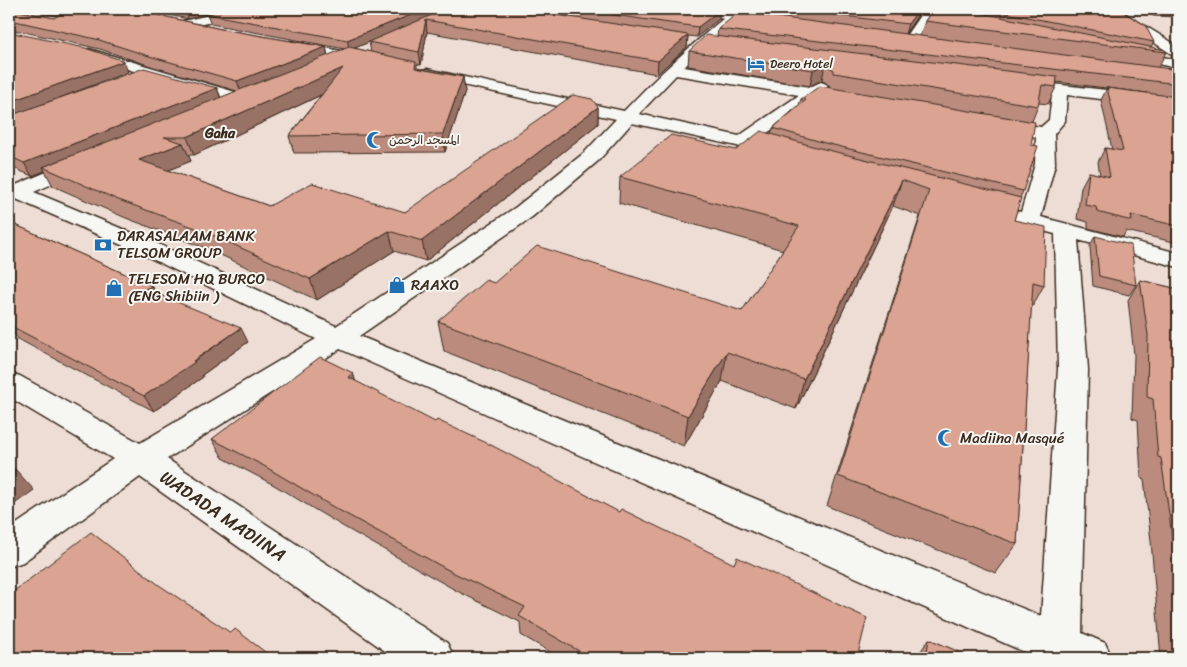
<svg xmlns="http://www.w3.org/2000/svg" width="1187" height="667" font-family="Sriracha,'Playpen Sans Arabic',sans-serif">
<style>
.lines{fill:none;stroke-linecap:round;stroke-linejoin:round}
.minor-casing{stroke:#3b2a1e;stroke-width:3}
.major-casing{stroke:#3b2a1e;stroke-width:3}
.minor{fill:#f6f6f2;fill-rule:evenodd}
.major{fill:#f6f6f2;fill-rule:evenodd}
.wall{fill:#bb8c7e;stroke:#3b2a1e;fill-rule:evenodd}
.shaded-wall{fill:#997266;stroke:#3b2a1e}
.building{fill:#daa392;stroke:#3b2a1e}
.labels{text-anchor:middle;stroke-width:4;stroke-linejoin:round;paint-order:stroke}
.far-poi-label{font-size:12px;fill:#3b2a1e;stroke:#f6f6f2;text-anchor:start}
.far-neighbourhood-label{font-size:14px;font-weight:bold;fill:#3b2a1e;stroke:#f6f6f2}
.poi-label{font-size:15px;fill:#3b2a1e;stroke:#f6f6f2;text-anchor:start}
.near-street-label{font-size:18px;fill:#3b2a1e;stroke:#f6f6f2}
</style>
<rect width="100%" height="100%" fill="#eeddd5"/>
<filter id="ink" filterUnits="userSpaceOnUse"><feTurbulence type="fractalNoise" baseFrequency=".02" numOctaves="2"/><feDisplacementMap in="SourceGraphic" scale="10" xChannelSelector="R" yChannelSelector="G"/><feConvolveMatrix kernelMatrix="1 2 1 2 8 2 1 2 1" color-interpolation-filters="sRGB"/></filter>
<g filter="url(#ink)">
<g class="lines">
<!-- minor casing -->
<g class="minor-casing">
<path id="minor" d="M154,9h20l-2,2 -30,8 -6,-4 2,-2z
M236,9h20l-2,2 -67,17 -6,-4 2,-3z
M732,9h12l-6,10 -54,48 126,20 11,-5 5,2 3,3 -2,3 26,5 2,3 -2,3 -6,2 -31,-5 -60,43 33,10 2,4 -2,4 -7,2 -45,-15 -105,-23 -34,38 -66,56 -173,119 682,280 17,-247 -3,-135 -85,-22 -3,-5 3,-5 8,-1 43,11 14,-48 1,-27 -44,-8 -3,-4 3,-4 6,-1 43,7 8,-7 3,-26 -40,-6 -3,-3 3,-3 5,-2 161,18v10l-111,-13 -2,26 -11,13 1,30 -14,53 137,36v14l-100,-27 10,129 -6,264 23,10 7,15h-74l-698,-309 -173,110 280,184 7,15h-59l-255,-181 -117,85 -14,5v-38l104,-70 -104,-62v-24l11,3 120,67 176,-104 -176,-86 -124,-54 -7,2v-18l7,2 61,-26 7,-2 7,2 3,4 -3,4 -57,25 122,51 180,83 180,-119 68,-54 32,-34 -194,-43 -2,-3 2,-3 5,-1 197,42c33,-35 68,-67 105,-97zM676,75l123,20 -60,41 -100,-22z
M906,9h34l-2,2 33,6 2,3 -6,4 -36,-8 -17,27 -5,1 -6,-4 18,-26 -13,-3z
M1103,9h14l61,37v10l-5,-1z
M290,41l81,16 7,4 -7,4 -86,-17 -2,-3z
M89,49l160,47 2,3 -2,3 -6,2 -159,-48 -2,-3z
M1126,50l52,10v8l-57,-11 -2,-3z"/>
</g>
<!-- major casing -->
<g class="major-casing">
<path id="major" d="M673,9h29l69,9 6,4 -6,4 -92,-14z"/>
</g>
<!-- minor -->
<use href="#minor" class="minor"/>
<!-- major -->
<use href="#major" class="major"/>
</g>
<!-- wall -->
<path class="wall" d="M9,9l45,9 4,-2 -40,-7h113l90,20 105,18 2,9 17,-7 -134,-25 -4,-10 -19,5 -48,-10h571l8,10 -22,18 -9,-1 -1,11 -30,27 -230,-42 -6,33 -4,-1v4l46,9 2,15 -20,60 -151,1 -5,-17 32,-41 -127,60h-6l3,6 -24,9 102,36 136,6 193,-105v17l-172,137 -32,-10 -77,49 -107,-50 -84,-32 -73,-32 -8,-15 -13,5 -23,-10v-133l119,39 -72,27 161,-11 4,10 16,-7 -83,-24 -54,-18 -80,-18h-11v1zM369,42l2,10 -17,-4z
M715,9h16l-2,2z
M745,9h175l-2,6 -13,19 15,2 5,-15 8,-12h185l36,33 -3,5 15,5 -8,16 20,16v159l-52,-12 -3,6 -35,-9v-6l-11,-3 4,-32 8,-15 11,3 -2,-13 7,-14 7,1 -11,-49 6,-12 40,5 -90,-11 -1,5 -8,17 -9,-1 -1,3 -6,15 -9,70 -3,7 -6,22 30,65 -13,24 -14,235 -21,29 -169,-67 93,-290 -27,-10 -97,203 -74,-28 -38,65 -240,-95 -6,-30 56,-38 248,28 41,-61 -164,-47 1,-26 116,-27 35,-16 2,-6 26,-23 2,-6 29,-12v-1l-8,-6 -12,6 -122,-20 1,-15 28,-14 1,-8 26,-16z
M1120,9h10l-2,4z
M1139,9h39v8l-24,-1z
M9,222l143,64 3,7 93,49 -46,33 1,2 -49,34 -136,-72 -5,-7 -4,-2z
M1095,236l41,49 -7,10 -36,-9 -3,-40z
M1140,280l38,9v369h-17l-10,-117 -7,-62 -3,-1 -3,-58 -6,-2 2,-63 -6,-55z
M353,373l2,8 502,277h-296l-40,-23 -1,-13 -63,-31 -113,-64 -70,-42 -51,-27 -11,-19z
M929,639l44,19h-57z"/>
<!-- shaded-wall -->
<path class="shaded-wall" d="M188,9h42l-42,10 -3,-9z
M426,9h24l-100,41 -3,-10z
M919,9h1l-2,6 -13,19 3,-10z
M720,10l-1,9 -22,18 1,-10z
M426,20l1,12 -6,33 -2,-13z
M688,35l-1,12 -30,27 1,-13z
M326,47l2,11 -87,34 -4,-11z
M124,61l4,11 -119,45v-15z
M825,64l-3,16 -12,6 3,-16z
M343,68l3,15 -152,72 -7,-18z
M463,77l2,15 -20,60 -2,-18z
M217,88l4,11 -178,68 2,4 -13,5 -8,-13z
M598,107v17l-172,137 -4,-20z
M183,143l8,18 -44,18 -8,-19z
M902,180l-9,26 -97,203 8,-30z
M389,231l5,20 -77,49 -7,-21z
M152,286l7,14 -14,-11z
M241,328l7,14 -46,33 1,2 -49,34 -10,-15z
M727,352l-5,29 -38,65 4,-30z
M353,373l6,19 -11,-15z
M16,470l18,20 -25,18v-33z"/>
<!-- building -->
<path class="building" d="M9,9l45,9 8,-5 -5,-4h74l90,20 105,18 -89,34 -88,-25 -53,-17 -81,-18h-6z
M230,9h196l-79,31 -140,-26z
M446,9h71l171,26 -30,26 -232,-41 -7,32 -51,-10z
M571,9h140l9,1 -22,17z
M787,9h132l-11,15z
M933,9h28l204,41 1,2 -241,-31z
M986,9h132l27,16 9,17z
M739,12l432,57 5,10h2v5l-460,-55z
M9,33h5l71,15 39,13 -115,41z
M706,35l351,42 -1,10 -14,-2 -4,21 -204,-33v-3l-9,-6 -12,6 -124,-19z
M349,47l67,15 -1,6 48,9 -20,57 -154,2 54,-68 -156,69h-23l19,6 -44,17 130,46 43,-23 93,29 168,-117 19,4 6,8 -176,134 -33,-10 -79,48 -109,-49 -85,-31 -73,-32z
M144,68l73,20 -193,75 -15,-7v-40z
M820,86l215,36 -4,23 7,1 -15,45 -198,-48 -52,-15 33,-28 -5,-1z
M1107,88l71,9v129l-47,-11 1,6 -35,-9 -1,-5 -11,-2 4,-33 21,5 -5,-29 18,3z
M761,131l51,15 209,52 -7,22 32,7 -2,58 -11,-3 -16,262 -179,-68 91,-286 -27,-10 -98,199 -77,-27 -39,64 -250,-95 48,-41 8,3 43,-37 205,65 57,-85 -179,-49 51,-42 65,15z
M9,222l143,64 -7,3 96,39 -48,33 2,1 -51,34 -135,-71v-1l3,-2 -3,-2z
M1095,236l36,9 5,40 -37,-9z
M1140,280l38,9v304l-8,-72 -9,-63 -3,-1 -5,-58 -6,-2 1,-62z
M320,357l33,16 -5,4 87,45 2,-2 54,25 128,67 2,-3 113,55 3,-7 130,61 -10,40h-266l-72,-42 6,-9 -73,-35 -117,-64 -71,-42 -52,-27z
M9,465l7,5 -7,5z
M91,532l68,53 72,48 4,-4 38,29h-264v-63z
M929,639l44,19h-47z"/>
</g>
<!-- icons -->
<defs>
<g id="hotel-bare" transform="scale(1.35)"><path d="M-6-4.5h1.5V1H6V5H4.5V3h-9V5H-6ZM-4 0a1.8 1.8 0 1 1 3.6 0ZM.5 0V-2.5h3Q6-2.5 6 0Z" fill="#1f6fb2" stroke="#f6f6f2" stroke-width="2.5" paint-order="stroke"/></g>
<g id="mosque-bare" transform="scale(1.35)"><path d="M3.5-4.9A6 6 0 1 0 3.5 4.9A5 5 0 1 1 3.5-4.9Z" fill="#1f6fb2" stroke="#f6f6f2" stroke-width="2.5" paint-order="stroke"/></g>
<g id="bank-bare" transform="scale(1.35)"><path d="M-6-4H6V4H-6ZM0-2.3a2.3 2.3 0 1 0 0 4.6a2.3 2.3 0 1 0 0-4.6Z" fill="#1f6fb2" stroke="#f6f6f2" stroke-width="2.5" paint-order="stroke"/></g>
<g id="shop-bare" transform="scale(1.35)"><path d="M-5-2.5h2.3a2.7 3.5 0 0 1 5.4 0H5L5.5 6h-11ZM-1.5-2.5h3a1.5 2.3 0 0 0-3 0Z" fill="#1f6fb2" stroke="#f6f6f2" stroke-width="2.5" paint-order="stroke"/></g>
</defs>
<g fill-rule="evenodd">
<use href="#hotel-bare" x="756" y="64"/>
<use href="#mosque-bare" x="375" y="140"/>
<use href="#bank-bare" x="103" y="245"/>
<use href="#shop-bare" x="397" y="285"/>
<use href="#shop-bare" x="114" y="288"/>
<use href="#mosque-bare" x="946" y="438"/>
</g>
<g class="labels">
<!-- far-poi labels -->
<g class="far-poi-label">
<text x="770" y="68">Deero Hotel</text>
<text x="389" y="144">المسجد الرحمن</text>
</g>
<!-- far-neighbourhood labels -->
<g class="far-neighbourhood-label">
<text x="220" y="138">Gaha</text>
</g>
<!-- poi labels -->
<g class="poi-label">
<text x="117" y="241">DARASALAAM BANK<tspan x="117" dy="17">TELSOM GROUP</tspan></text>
<text x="128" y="284">TELESOM HQ BURCO<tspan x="128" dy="17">(ENG Shibiin )</tspan></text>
<text x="411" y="290">RAAXO</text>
<text x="960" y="443">Madiina Masqué</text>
</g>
<!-- near-street labels -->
<g class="near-street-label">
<text transform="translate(223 516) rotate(34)" y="6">WADADA MADIINA</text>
</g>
</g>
<!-- margin -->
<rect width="1187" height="667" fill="none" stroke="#f6f6f2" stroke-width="30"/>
<rect x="15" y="15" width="1157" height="637" fill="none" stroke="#3b2a1e" stroke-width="2" filter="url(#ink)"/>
</svg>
